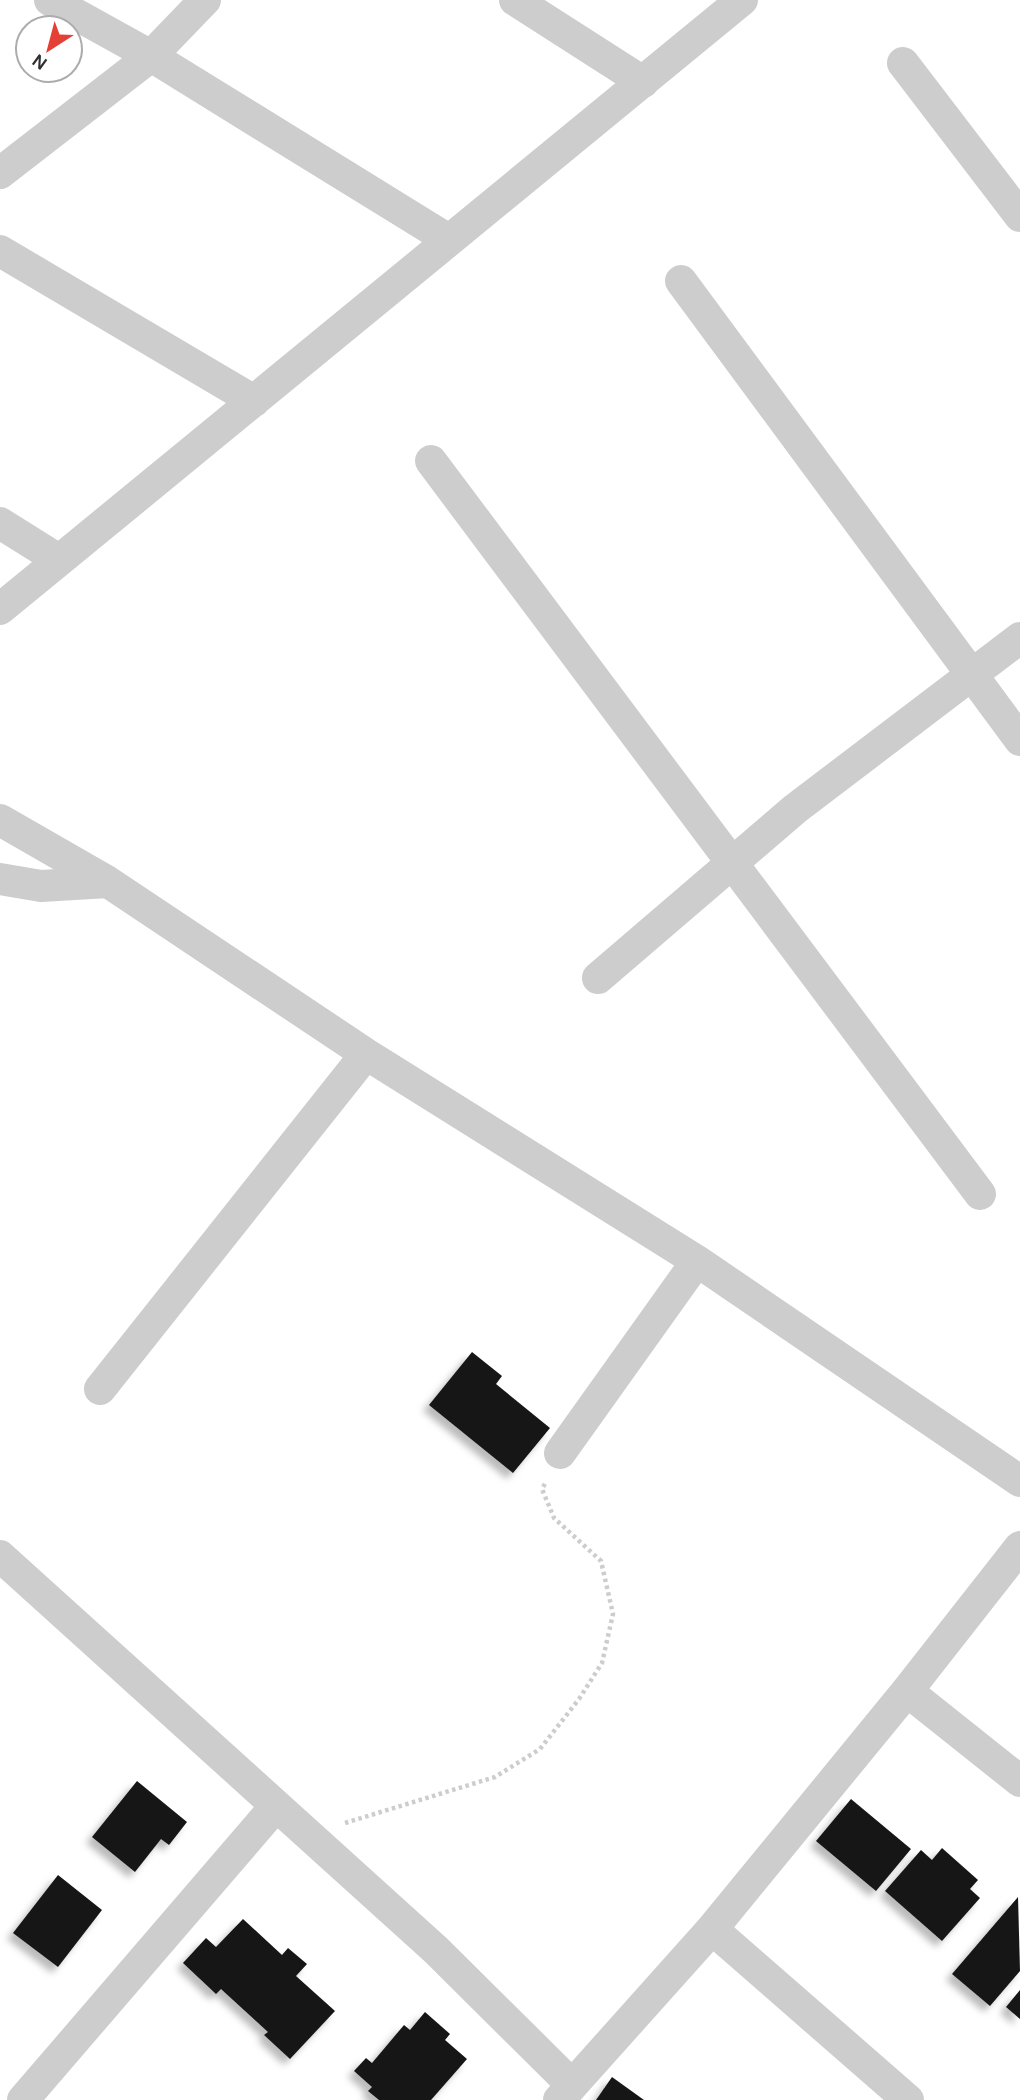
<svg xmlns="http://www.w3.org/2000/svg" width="1020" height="2100" font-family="Karla,sans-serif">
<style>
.building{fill:#171717;filter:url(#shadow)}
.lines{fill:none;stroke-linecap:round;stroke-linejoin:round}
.path{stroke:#cdcdcd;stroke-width:4.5;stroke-dasharray:3.5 3.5;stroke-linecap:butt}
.street{stroke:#cdcdcd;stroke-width:32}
</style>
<defs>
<filter id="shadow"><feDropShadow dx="-6" dy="6" stdDeviation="3.5" flood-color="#0004"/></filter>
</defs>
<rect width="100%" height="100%" fill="#fff"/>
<!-- building -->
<path class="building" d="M472,1352l30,24 -6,8 54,44 -37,45 -84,-68z
M137,1781l50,41 -18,23 -8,-6 -26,33 -43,-35z
M851,1799l60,50 -35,42 -60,-50z
M942,1848l36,32 -8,9 10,9 -38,43 -57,-50 36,-41 11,10z
M58,1875l44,35 -44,57 -45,-34z
M1018,1897l2,74 -30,35 -38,-32z
M243,1919l39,36 6,-7 19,16 -11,12 39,35 -45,48 -26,-24 4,-3 -47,-43 -5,5 -33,-31 23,-25 10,9z
M1020,1990v29l-14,-12z
M425,2012l25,22 -5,6 22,19 -36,41h-52l-11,-9 4,-4 -18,-16 12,-13 6,5 32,-38 6,5z
M612,2077l32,23h-48z"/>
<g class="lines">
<!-- path -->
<path class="path" d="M345,1823l150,-46 45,-28 39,-50 23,-36 11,-49 -12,-53 -47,-43 -12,-29 4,-7"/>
<!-- street -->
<path class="street" d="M50,0l101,56 298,184
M515,0l128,82
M903,63l117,153
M0,173l151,-117 54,-56
M0,251l254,150
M681,281l339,459
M431,461l549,733
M0,523l59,37
M0,609l742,-609
M0,820l108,62 258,172 331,207 323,220
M0,879l41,7 67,-4
M598,978l197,-169 225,-171
M100,1389l266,-335
M560,1453l137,-192
M0,1556l436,394 136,135
M907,1691l113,90
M712,1929l196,171
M23,2100l252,-293
M559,2100l153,-171 195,-238 113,-144"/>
</g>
<!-- north arrow -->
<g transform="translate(49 49) rotate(216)"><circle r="33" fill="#ffffff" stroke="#acacac" stroke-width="2"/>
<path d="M0-5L12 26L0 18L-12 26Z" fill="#e44036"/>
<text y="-10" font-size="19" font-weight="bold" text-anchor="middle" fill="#303030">N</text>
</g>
</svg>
